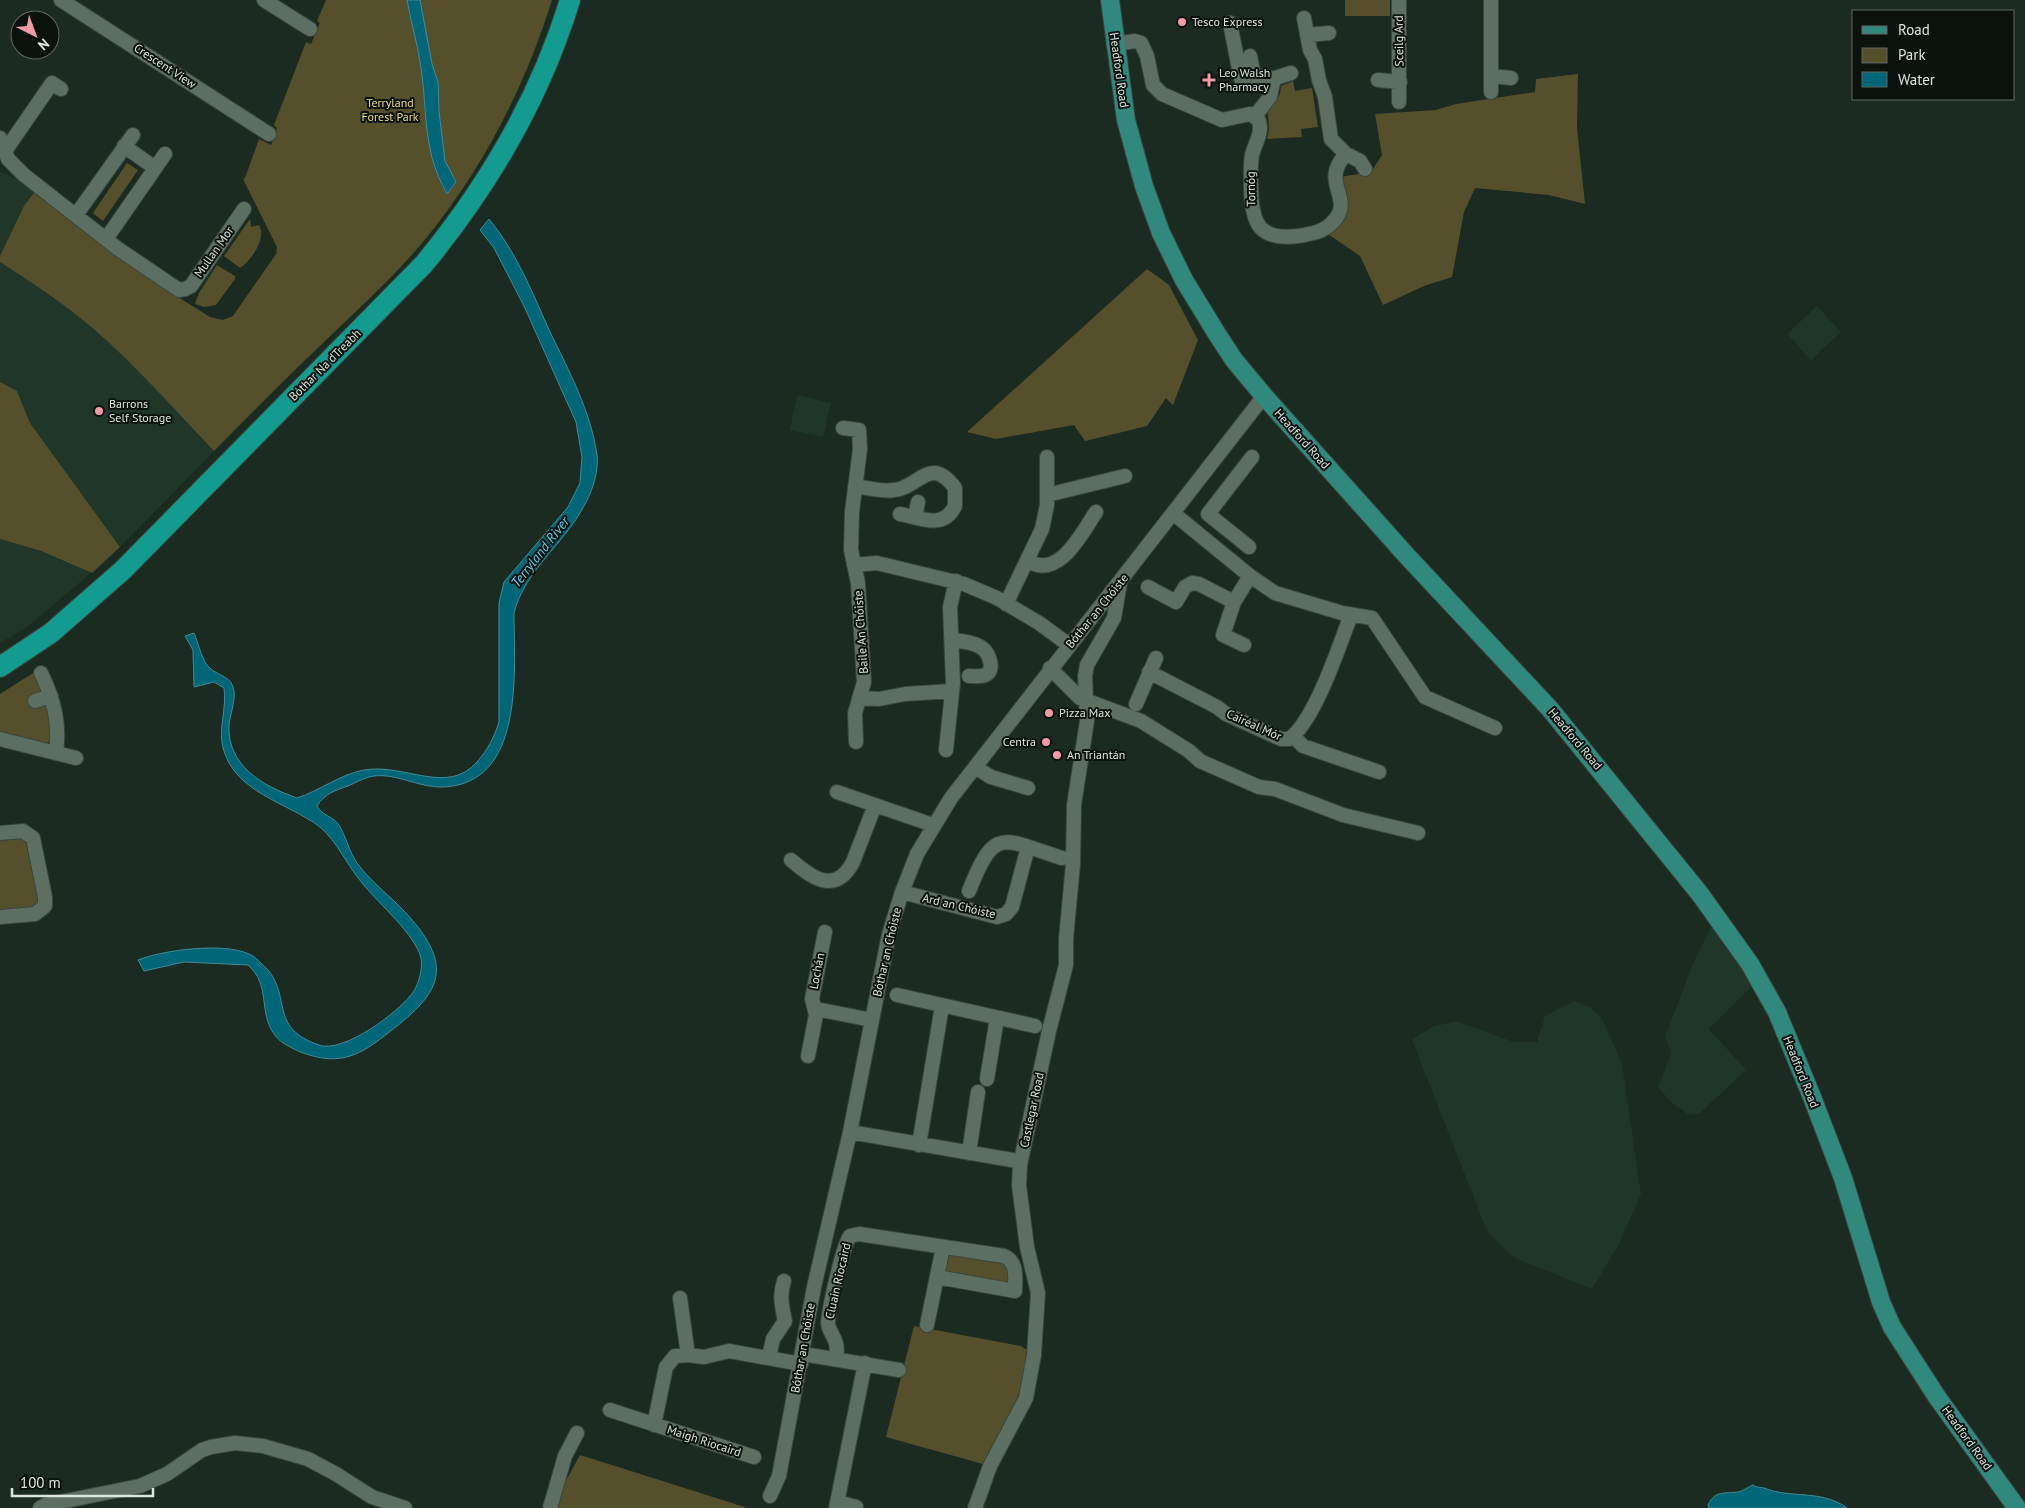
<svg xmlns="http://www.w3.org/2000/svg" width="2025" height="1508" font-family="'PT Sans',sans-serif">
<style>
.built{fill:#1f3628}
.green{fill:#564f2c}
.water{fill:#006678;stroke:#428c97}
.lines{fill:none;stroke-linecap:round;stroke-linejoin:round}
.minor-casing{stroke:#39463e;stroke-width:16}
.major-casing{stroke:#39463e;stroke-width:20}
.highway-casing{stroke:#39463e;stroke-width:22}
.minor{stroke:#5d6e63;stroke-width:14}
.major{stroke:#31897e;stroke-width:18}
.highway{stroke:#149b90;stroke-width:20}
.poi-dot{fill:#f49aa6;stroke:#0b120d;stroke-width:2}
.labels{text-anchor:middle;stroke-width:4;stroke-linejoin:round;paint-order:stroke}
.poi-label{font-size:12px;fill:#dce6e0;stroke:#0b120d;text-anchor:start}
.street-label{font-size:12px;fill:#dce6e0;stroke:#0b120d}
.park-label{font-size:12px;fill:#eddb80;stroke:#0b120d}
.water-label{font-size:14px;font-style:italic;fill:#5ad3ef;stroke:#0b120d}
</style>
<rect width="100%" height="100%" fill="#1b2b21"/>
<!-- built -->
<path class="built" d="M0,171l37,18 89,73 159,117 -165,168 -90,-124 -13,-32 -17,-9z
M1817,306l24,26 -30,28 -24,-26z
M797,395l34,8 -8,34 -33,-7z
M0,539l40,12 51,22 -65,55 -26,15z
M1714,921l41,62 -46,46 37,41 -47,44 -10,1 -19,-14 -12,-14 13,-34 -6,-16 29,-76z
M1574,1001l16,6 12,11 20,46 19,130 -22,50 -27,45 -72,-29 -12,-7 -21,-22 -75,-191 20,-13 24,-6 58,21h23l8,-26z"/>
<!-- green -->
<path class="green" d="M326,0h226c-27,87 -70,171 -129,242 -31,37 -67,69 -101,102 -37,35 -72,71 -108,107 -39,-41 -76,-83 -118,-120 -30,-26 -63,-48 -96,-69v-6l24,-50 13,-17 89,73 44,30 40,25 13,3 10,-4 43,-62 1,-7 -34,-68 2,-1 14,-39 12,6 6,-17 -3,-3 32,-83 5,2 9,-21 -3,-2z
M1345,0h45v16h-45z
M1578,74l-1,54 8,76 -36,-9 -74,-7 -11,24 -12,65 -28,9 -41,19 -23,-49 -32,-22c24,-23 21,-26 12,-57l31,-5 11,-17 -7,-41 61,-4 20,-6 79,-12 1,-13z
M1293,81l2,10 17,-3 6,39 -17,2 1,8 -35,2 2,-9 -1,-18 12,-18 1,-8z
M127,163l11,7 -35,51 -10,-8z
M250,219l1,8 8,-2c8,13 -8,36 -19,43l-16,-12z
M217,265l18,11v3l-19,26 -12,2 -9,-3 4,-11z
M1147,269l22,16 29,55 -25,65 -7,-7 -19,28 -62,15 -11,-16 -78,14 -29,-7z
M0,382l17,9 13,32 90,124 -28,26 -51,-22 -41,-12z
M33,673l8,9 13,55 -8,7 -46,-9v-41z
M21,837l9,6 11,57 -5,8 -36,4v-72z
M946,1254l62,8 3,12 -4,9 -62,-9z
M914,1326l107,20 13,9 -44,111 -104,-29z
M580,1455l168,53h-197z"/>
<!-- water -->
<path class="water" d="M407,0h13l12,64 6,18 1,29 6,50 11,21 -9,12c-25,-45 -19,-78 -26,-126 -3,-23 -10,-45 -14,-68z
M489,219c28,34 43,73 61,113 19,39 41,80 47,123 2,17 -5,37 -13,51 -20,38 -59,64 -70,107 0,56 12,174 -74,174 -23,0 -48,-16 -71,-10 -7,2 -14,6 -21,9 -12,4 -24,8 -31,20 4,9 17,11 22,19 7,12 10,26 18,38 13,18 32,32 48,49 56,60 31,85 -26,128 -28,21 -48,24 -81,11 -8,-4 -19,-9 -24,-17 -16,-23 -3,-49 -26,-69l-64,-3 -40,9 -6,-11c26,-10 85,-18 111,-6 6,2 15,12 20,17 22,30 1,57 50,74 24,9 82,-34 95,-54 5,-9 9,-22 7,-33 -6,-24 -42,-54 -58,-74 -15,-17 -26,-43 -43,-57 -33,-25 -85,-34 -97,-79 -5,-19 4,-40 1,-60l-10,-6 -20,5 -1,-37 -8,-14 9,-3c4,9 7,24 13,32 7,10 23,10 26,22 4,11 -3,27 -4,38 -2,41 34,61 68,73 22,-7 44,-24 67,-28 41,-7 83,26 113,-8 11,-13 17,-24 22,-40v-119l5,-21 64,-75 12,-24 2,-26 -6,-35 -52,-116 -30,-58 -14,-18z
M1753,1485c4,3 7,2 11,3 27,11 57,1 83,20h-138l-1,-3c7,-15 16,-11 30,-13 5,-1 10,-5 15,-7z"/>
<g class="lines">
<!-- minor casing -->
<g class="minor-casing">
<path id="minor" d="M61,0l208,134
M264,0l46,29
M1399,0v102
M1491,0v92
M1304,18l6,32 5,9 4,21 6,17 6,42 15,15
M1230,23l11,56 13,-3
M1307,35l22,-2
M1115,44l20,-3 6,2 6,13 6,29 9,9 60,26 28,-6 8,5c6,12 -3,24 -6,36 -2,11 -1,23 -1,35 1,33 8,51 47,46 13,-2 25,-4 34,-13 25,-25 -14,-39 14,-69l14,7 5,8
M1250,56l4,20h10l8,3 1,4 -3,14 -15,19
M1491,76l20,2
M1272,79l19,-6
M1378,80l22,2
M0,138l8,21 16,16 93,73 62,42 6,-1 6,-3 53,-77
M124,146l31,22
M5,151l47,-68 9,6
M76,215l57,-80
M106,239l59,-85
M843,428l16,2 1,19 -8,63 -1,38 7,33 6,99 -9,31 1,29
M855,486c12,2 27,6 39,4 25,-2 36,-36 61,-2v18c-12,24 -34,12 -55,8
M1047,495l78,-19
M1173,513l77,63 25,17 67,20 30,5 53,79 70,31
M915,517l3,-15
M1249,547l-41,-33 44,-57
M1028,561c31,19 53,-27 68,-49
M854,565l23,-2 87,21 33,14 42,25 30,22
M1148,587l28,15 9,-15 7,-4 7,1 35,18
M1006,604l36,-75 5,-24v-48
M952,640c9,1 22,2 30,8 7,5 14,23 3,27 -4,2 -11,1 -16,1
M1244,645l-21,-10 11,-33 16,-26
M1050,668l30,30 61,23 48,30 11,10 59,26 16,2 68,26 75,18
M1149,672l68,35 9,7 55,25h8c26,-18 50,-93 62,-124
M41,673c13,27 19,50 15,80
M859,698l20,1 26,-5 47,-3
M35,701l16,-5
M1136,704l20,-46
M1293,736l10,10 76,26
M0,739l76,19
M946,750l7,-67 -3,-76 6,-26
M975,767l16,10 37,11
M837,792l96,33
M0,833l23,-2 10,7 12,59v9l-10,8 -35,3
M791,860c20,17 44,36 62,2l22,-57
M969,891c26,-66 33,-52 93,-33
M902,892l95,25 9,-3 6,-7 16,-60
M897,995l138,31
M816,1009l56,11
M808,1056l8,-41 -4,-16 13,-67
M987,1079l10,-61
M850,1132l162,28
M919,1145l23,-139
M969,1153l9,-61
M680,1298l8,57
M927,1325l16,-78
M803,1354l96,16
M769,1357l4,-18 12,-18c-3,-14 -6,-26 -1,-40
M836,1359c4,-23 -8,-24 -8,-37 1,-13 15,-77 22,-86l9,-2 145,22c14,6 11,22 11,35l-78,-14
M610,1410l144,47
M654,1425l12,-58 9,-11 13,-1 16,2 25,-6 72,13
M770,1496l9,-20 35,-189 36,-155 39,-198 13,-42 15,-38 34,-56 313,-402
M838,1502l18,5
M40,1508l5,-3 95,-19 27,-12 35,-24 9,-3 24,-4 28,3 45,13 28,15 36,23 33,11
M550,1508l15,-52 12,-23
M836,1508l29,-145
M975,1508l15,-42 36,-68 8,-43 4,-62 -11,-46 -8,-62 1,-20 29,-134 17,-66v-26l7,-75 1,-59 13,-84 -2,-45 2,-11 27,-47 6,-35"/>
</g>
<!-- major casing -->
<g class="major-casing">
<path id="major" d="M1110,0l16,120 18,66 17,47 23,47 33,54 17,26 30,36 143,160 143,153 150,185 50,70 27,48 35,85 31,81 38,124 11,25 45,70 80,111"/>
</g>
<!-- highway casing -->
<g class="highway-casing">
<path id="highway" d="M0,667l51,-34 72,-63 301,-306c65,-79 116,-166 146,-264"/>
</g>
<!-- minor -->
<use href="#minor" class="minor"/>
<!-- major -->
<use href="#major" class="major"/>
<!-- highway -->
<use href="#highway" class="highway"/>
</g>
<!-- markers -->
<g class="poi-dot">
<circle cx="1182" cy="22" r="5"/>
<path d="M1206.5 72.5h5v5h5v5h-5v5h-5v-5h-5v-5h5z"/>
<circle cx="99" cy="411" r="5"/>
<circle cx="1049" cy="713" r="5"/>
<circle cx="1046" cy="742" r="5"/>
<circle cx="1057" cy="755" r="5"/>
</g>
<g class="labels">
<!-- poi labels -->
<g class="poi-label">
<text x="1192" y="26">Tesco Express</text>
<text x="1219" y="77">Leo Walsh<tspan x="1219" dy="14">Pharmacy</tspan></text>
<text x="109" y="408">Barrons<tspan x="109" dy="14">Self Storage</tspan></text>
<text x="1059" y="717">Pizza Max</text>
<text x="1036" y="746" text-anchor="end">Centra</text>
<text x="1067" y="759">An Triantán</text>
</g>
<!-- street labels -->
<g class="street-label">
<text transform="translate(1399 41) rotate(-91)" y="4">Sceilg Ard</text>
<text transform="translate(165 66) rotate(33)" y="4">Crescent View</text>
<text transform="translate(1119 70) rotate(82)" y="4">Headford Road</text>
<text transform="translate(1251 189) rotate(-91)" y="4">Tornóg</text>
<text transform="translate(214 252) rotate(-55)" y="4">Mullan Mor</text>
<text transform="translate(325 365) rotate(-45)" y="4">Bóthar Na dTreabh</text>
<text transform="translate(1302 439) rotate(48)" y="4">Headford Road</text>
<text transform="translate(1097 611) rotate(-51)" y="4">Bóthar an Chóiste</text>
<text transform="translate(861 632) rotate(-94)" y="4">Baile An Chóiste</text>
<text transform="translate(1254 725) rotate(24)" y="4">Cairéal Mór</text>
<text transform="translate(1575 739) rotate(50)" y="4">Headford Road</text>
<text transform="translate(959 906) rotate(13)" y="4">Ard an Chóiste</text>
<text transform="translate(887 952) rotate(-77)" y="4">Bóthar an Chóiste</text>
<text transform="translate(817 971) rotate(-79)" y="4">Lochán</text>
<text transform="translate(1801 1072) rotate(68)" y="4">Headford Road</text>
<text transform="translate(1032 1110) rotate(-78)" y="4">Castlegar Road</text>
<text transform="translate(838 1281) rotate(-77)" y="4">Cluain Riocaird</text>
<text transform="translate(803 1348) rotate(-80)" y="4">Bóthar an Chóiste</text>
<text transform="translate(1967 1438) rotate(54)" y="4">Headford Road</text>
<text transform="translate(704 1441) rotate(18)" y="4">Maigh Riocaird</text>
</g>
<!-- park labels -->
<g class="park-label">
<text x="390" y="107">Terryland<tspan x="390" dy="14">Forest Park</tspan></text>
</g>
<!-- water labels -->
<g class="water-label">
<text transform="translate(540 552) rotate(-52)" y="5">Terryland River</text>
</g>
</g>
<!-- legend -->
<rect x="1852" y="10" width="162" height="90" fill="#0b120d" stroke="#5f6761"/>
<rect x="1862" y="26" width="25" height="8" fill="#31897e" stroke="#5f6761"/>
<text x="1898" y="35" font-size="15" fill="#dce6e0">Road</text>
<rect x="1862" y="48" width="25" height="15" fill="#564f2c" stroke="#5f6761"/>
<text x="1898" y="60" font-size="15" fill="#dce6e0">Park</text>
<rect x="1862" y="72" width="25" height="15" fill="#006678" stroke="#5f6761"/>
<text x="1898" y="85" font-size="15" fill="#dce6e0">Water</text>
<!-- north arrow -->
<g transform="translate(35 35) rotate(138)"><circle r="24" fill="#0b120d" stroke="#5f6761"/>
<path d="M0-4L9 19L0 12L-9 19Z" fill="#f49aa6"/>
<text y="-8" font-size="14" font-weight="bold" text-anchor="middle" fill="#dce6e0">N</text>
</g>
<!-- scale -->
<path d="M12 1488v8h141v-8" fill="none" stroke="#dce6e0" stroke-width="2.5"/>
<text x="20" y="1488" font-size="15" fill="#dce6e0" stroke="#0b120d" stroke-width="4" paint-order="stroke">100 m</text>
</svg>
